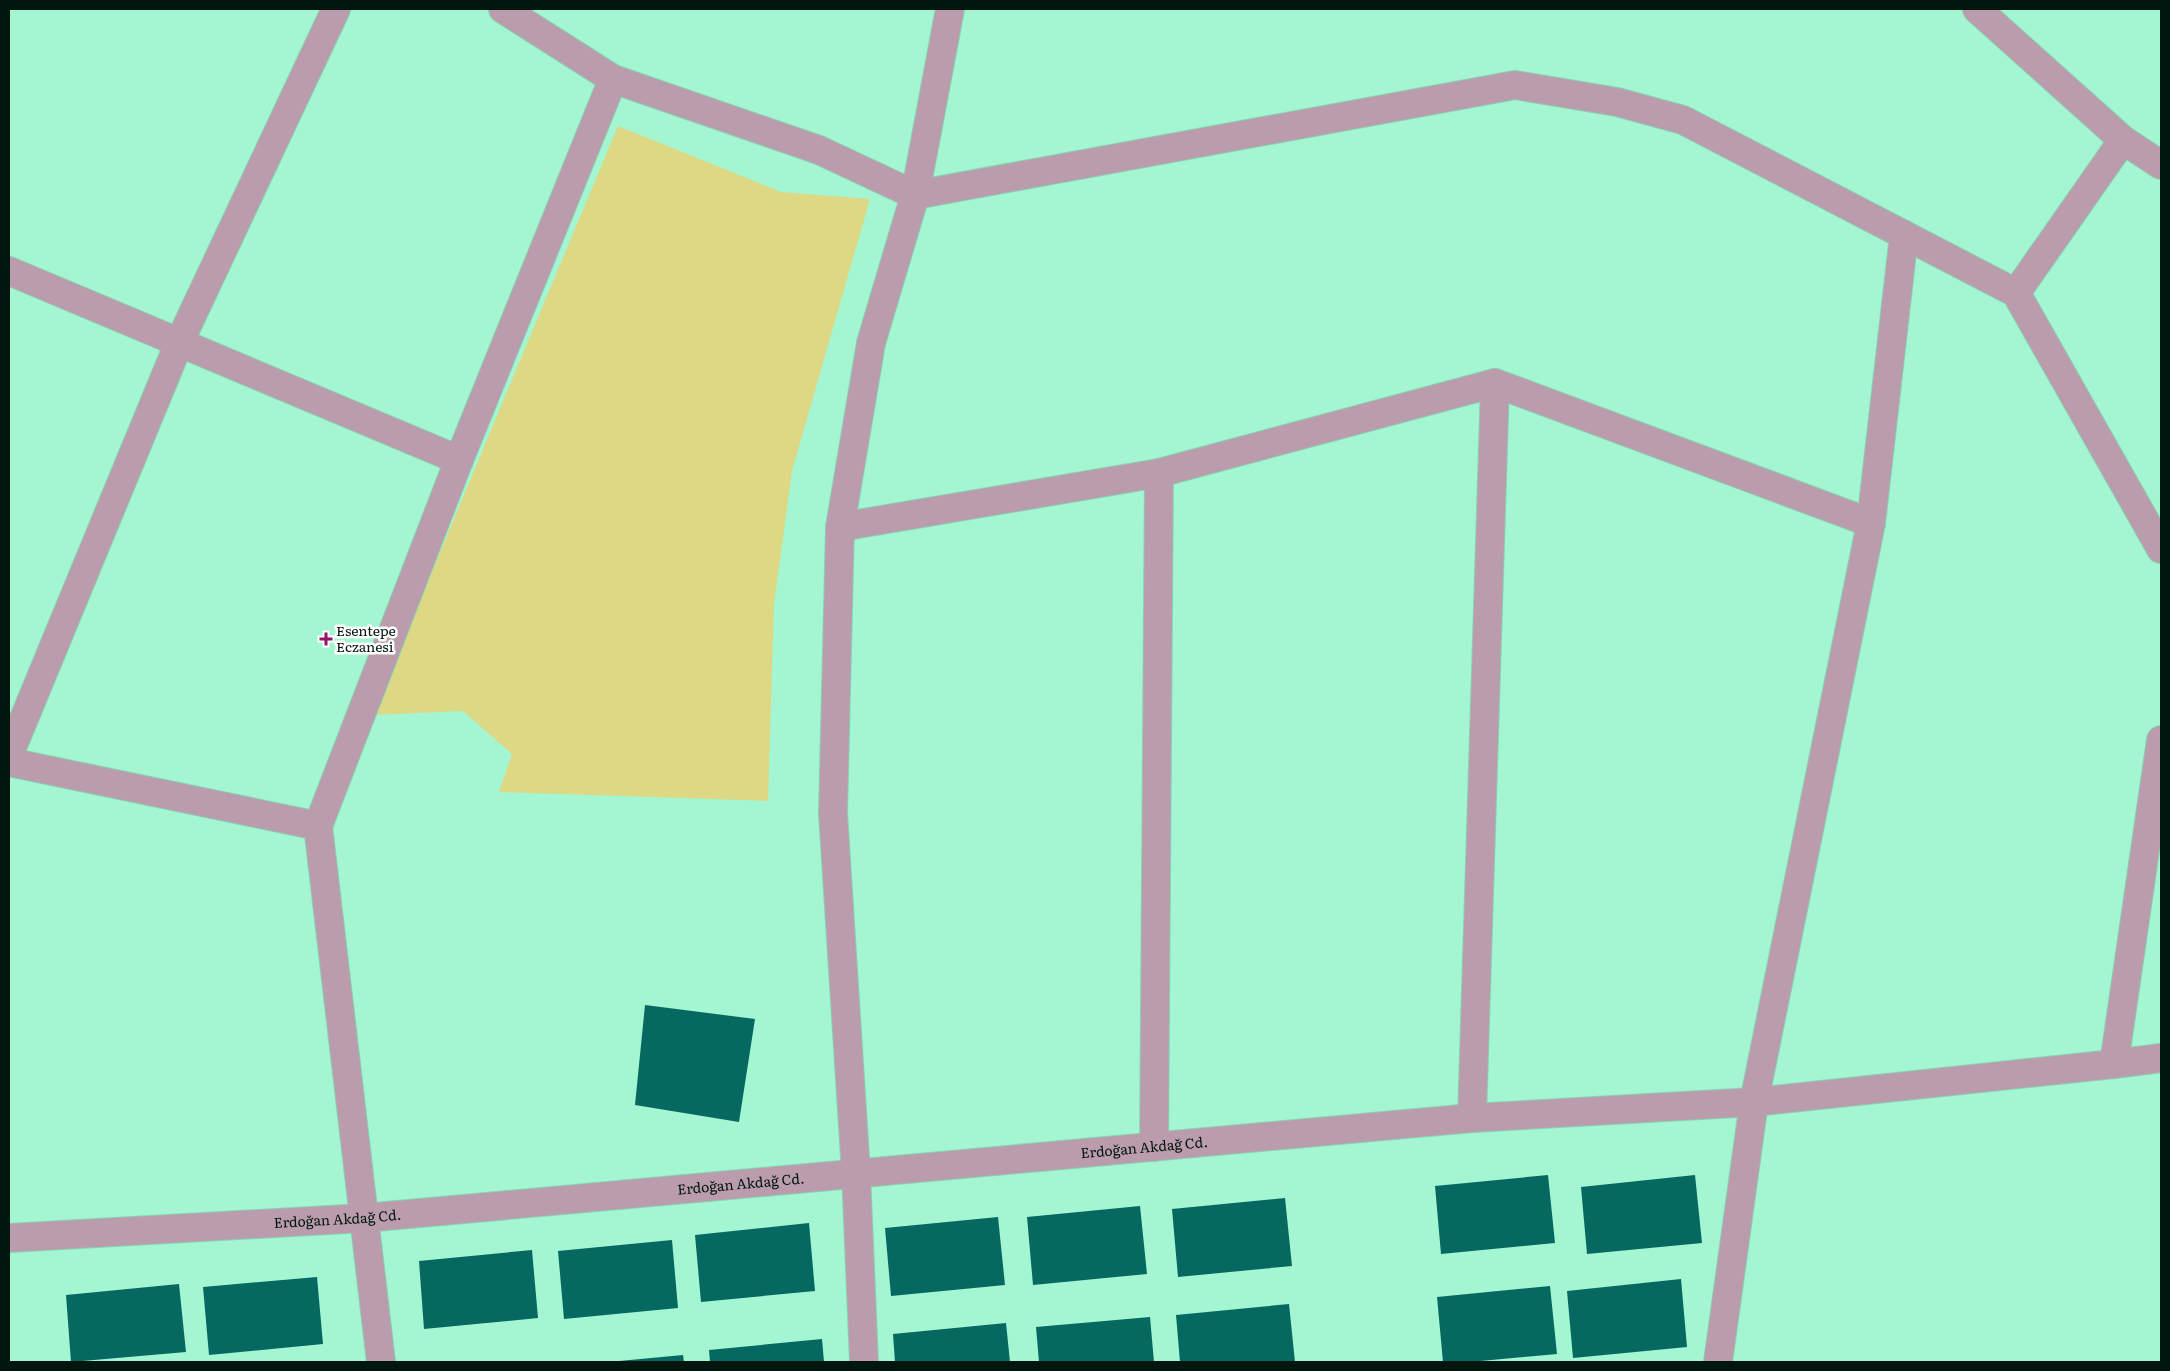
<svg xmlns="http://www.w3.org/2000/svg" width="2170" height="1371" font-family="Literata,serif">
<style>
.green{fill:#ddd884}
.building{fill:#056961}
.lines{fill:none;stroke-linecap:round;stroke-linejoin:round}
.minor-casing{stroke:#8ad1b3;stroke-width:30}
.minor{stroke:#bb9cac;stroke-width:28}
.poi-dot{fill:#95126b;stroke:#fff;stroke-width:2}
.labels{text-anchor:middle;stroke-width:5;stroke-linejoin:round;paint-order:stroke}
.poi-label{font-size:14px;fill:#00160e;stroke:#fff;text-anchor:start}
.street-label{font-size:14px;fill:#00160e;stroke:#fff}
</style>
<rect width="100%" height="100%" fill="#a4f5d2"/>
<!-- green -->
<path class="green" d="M618,126l163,66 89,7 -78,272 -18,133 -6,197 -269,-9 13,-38 -49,-43 -91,4z"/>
<!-- building -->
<path class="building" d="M645,1005l110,14 -16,103 -104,-17z
M1548,1175l7,68 -114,11 -6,-68z
M1695,1175l7,68 -115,11 -6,-67z
M1285,1198l7,68 -114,11 -6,-68z
M1140,1206l7,68 -114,11 -6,-68z
M998,1217l7,68 -114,11 -6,-68z
M809,1223l6,68 -114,11 -6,-67z
M672,1240l6,68 -114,11 -6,-68z
M532,1250l6,68 -114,11 -5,-68z
M317,1277l6,67 -114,11 -6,-68z
M1681,1279l6,68 -114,11 -6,-67z
M179,1284l7,68 -115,10 -5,-67z
M1550,1286l7,68 -87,8h-27l-6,-65z
M1289,1304l6,58h-115l-4,-47z
M1150,1317l4,45h-115l-3,-35z
M1006,1323l4,39h-115l-2,-28z
M822,1339l2,23h-114l-1,-12z
M683,1355l1,7h-65v-1z"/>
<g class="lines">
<!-- minor casing -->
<g class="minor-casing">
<g id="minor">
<path d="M503,9l110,70 206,71 96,45 600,-110 102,17 66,18 333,173 145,256"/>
<path d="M1977,9l146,131 38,25"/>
<path d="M9,271l450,189"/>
<path d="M2016,293l107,-153"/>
<path d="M1495,383l376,140"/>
<path d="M840,527l319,-54 336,-90 -23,735"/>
<path d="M9,755l170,-412 157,-334"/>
<path d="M9,762l309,64 141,-366 154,-381"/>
<path d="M318,826l63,536"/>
<path d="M2114,1064l47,-6"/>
<path d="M1154,1147l5,-674"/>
<path id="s1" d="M9,1238l355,-20 1108,-100 282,-16 360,-38 47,-324"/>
<path d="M864,1362l-8,-189 -23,-360 7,-286 31,-184 44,-148 35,-186"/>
<path d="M1718,1362l36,-260 117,-579 33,-288"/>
</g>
</g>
<!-- minor -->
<use href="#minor" class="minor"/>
</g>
<!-- markers -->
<path class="poi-dot" d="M323.5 631.5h5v5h5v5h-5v5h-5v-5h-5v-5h5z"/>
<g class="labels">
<!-- poi labels -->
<g class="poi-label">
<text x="336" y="636">Esentepe<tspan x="336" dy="16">Eczanesi</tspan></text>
</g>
<!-- street labels -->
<g class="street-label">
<text dy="5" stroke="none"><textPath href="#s1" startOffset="1139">Erdoğan Akdağ Cd.</textPath></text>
<text dy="5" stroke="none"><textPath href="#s1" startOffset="734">Erdoğan Akdağ Cd.</textPath></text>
<text dy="5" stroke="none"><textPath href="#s1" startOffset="329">Erdoğan Akdağ Cd.</textPath></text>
</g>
</g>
<!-- border -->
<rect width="2170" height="1371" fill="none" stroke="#00160e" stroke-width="20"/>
</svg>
